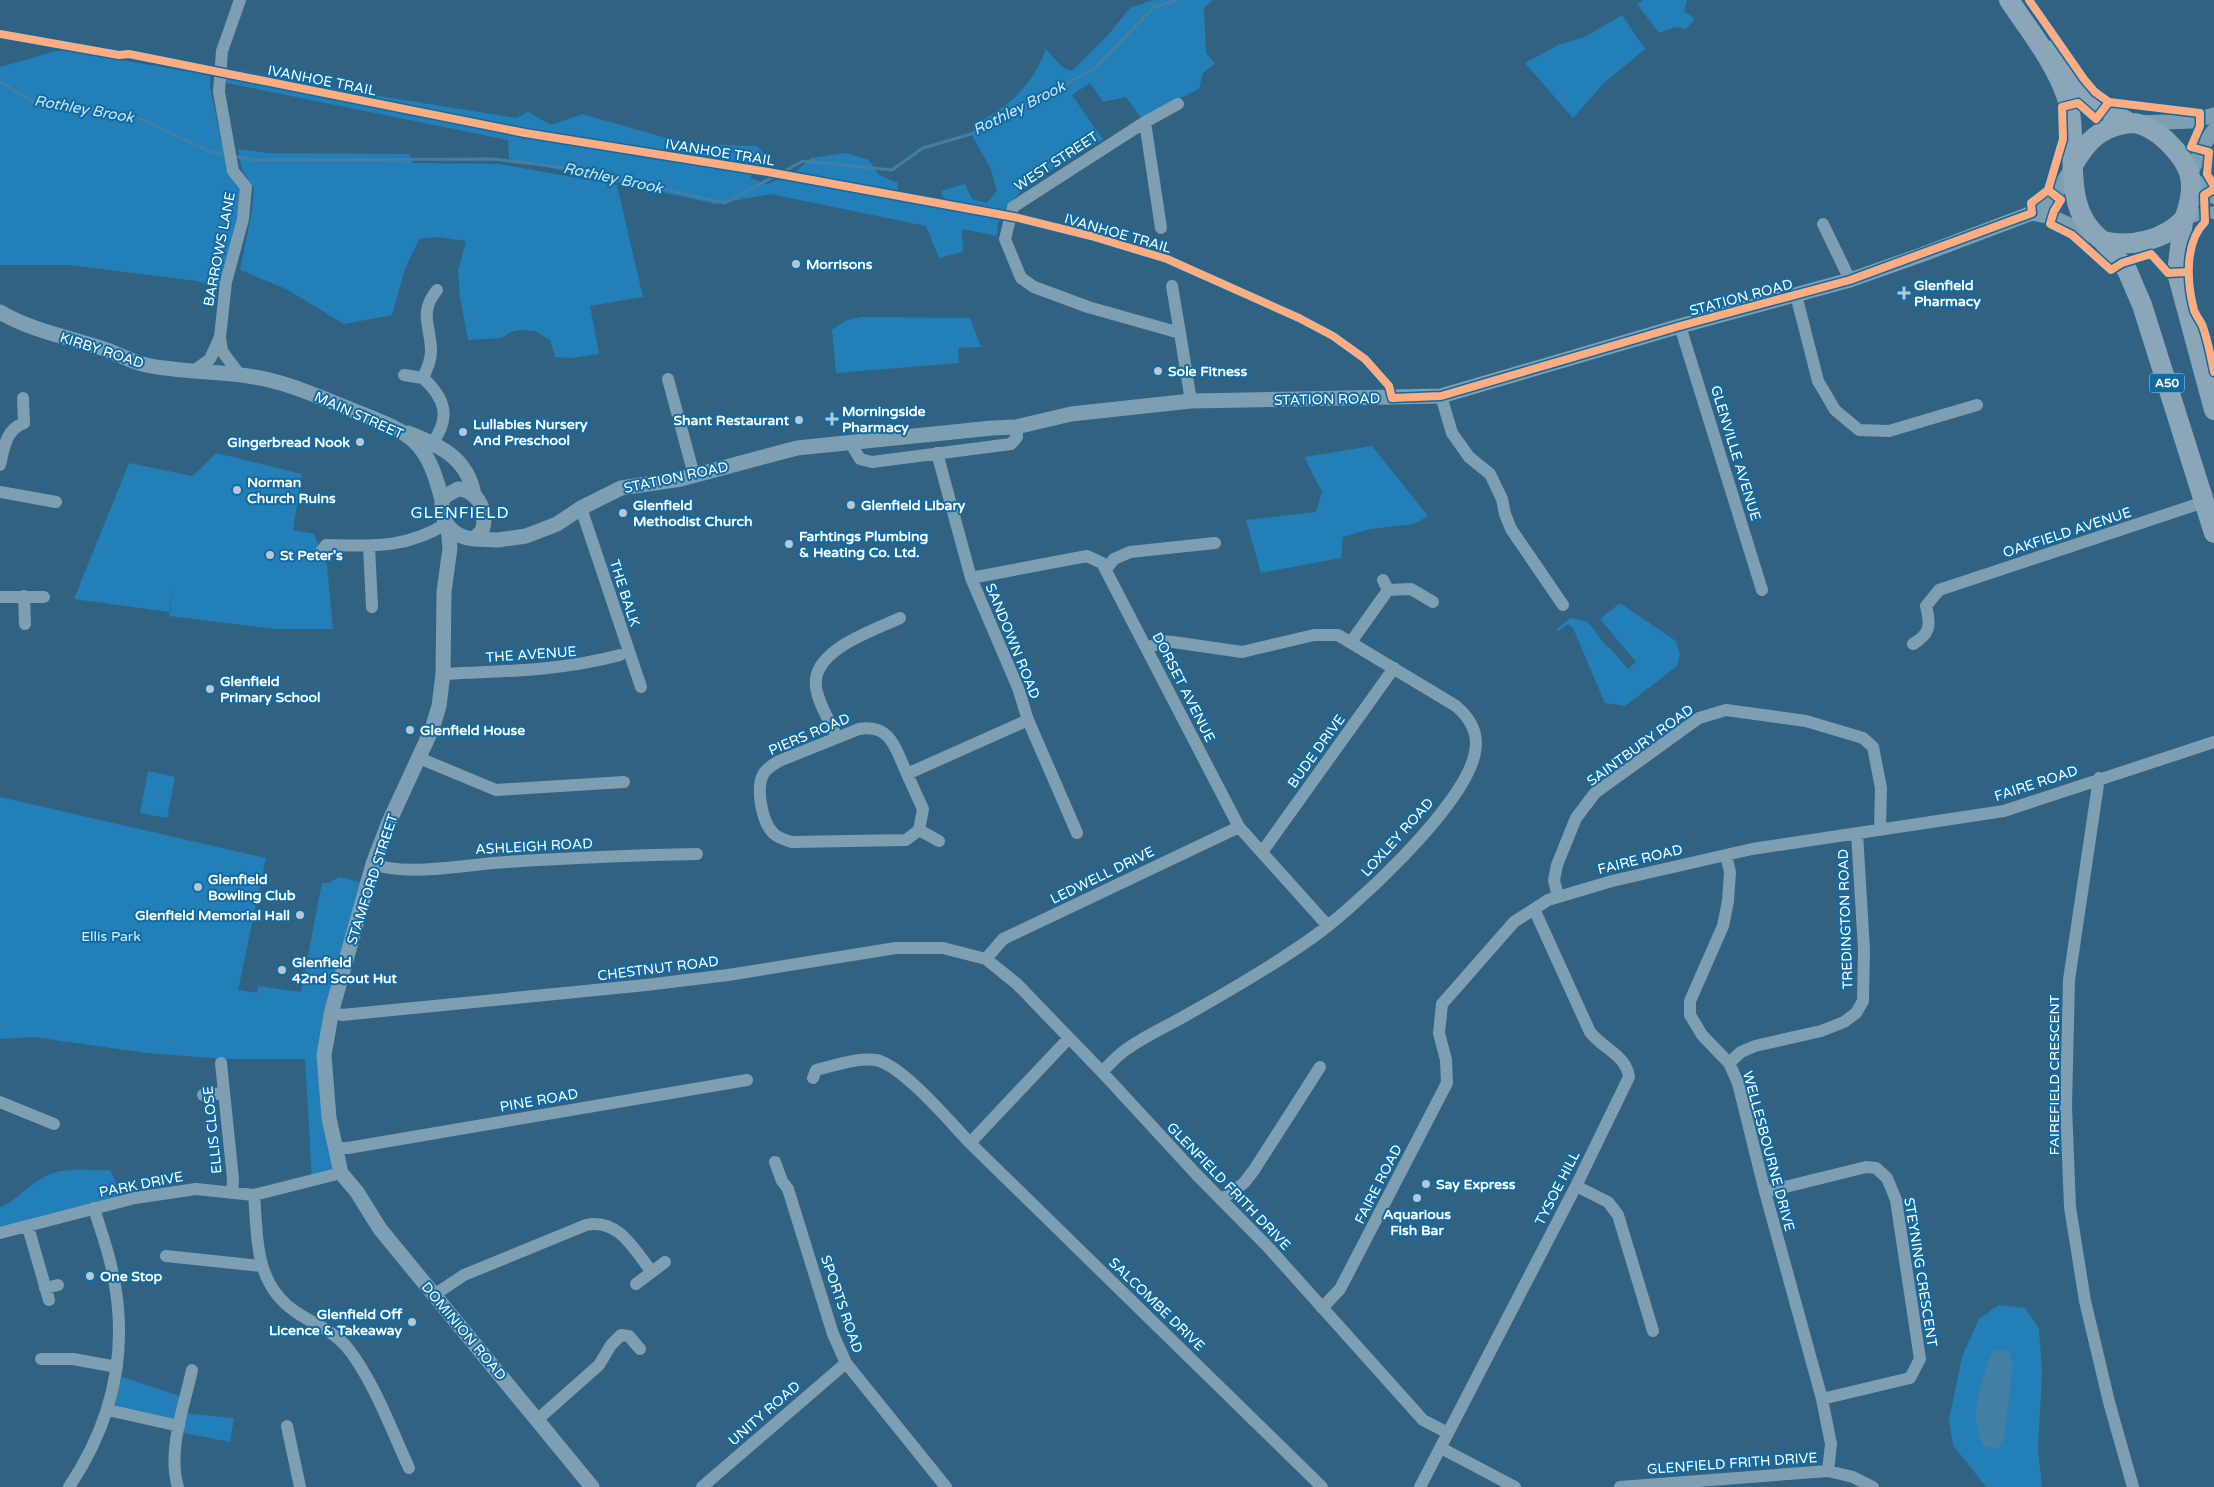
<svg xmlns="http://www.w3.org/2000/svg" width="2214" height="1487" font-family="'Varela Round',sans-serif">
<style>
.green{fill:#227fb7}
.water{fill:#437fa4}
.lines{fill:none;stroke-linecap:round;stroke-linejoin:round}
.stream{stroke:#437fa4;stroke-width:3}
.minor{stroke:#7e9eb1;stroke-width:12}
.tertiary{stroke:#7e9eb1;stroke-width:15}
.trunk{stroke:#8aa6b8;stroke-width:20}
.cycleway-casing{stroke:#116aa2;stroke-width:11}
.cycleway{stroke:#ffac80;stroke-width:8}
.poi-dot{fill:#b7c8d3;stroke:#116aa2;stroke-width:2}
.labels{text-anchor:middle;stroke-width:4;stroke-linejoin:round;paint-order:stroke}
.shield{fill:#116aa2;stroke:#b8d2e3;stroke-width:1}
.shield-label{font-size:12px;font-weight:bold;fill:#fff}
.street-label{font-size:14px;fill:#fff;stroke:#116aa2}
.poi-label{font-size:14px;font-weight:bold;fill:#fff;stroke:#116aa2;text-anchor:start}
.park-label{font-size:14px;fill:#d4effe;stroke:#116aa2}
.water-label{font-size:15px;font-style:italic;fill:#c6e9fc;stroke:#116aa2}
.quarter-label{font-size:16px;letter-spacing:1px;fill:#fff;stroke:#116aa2}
</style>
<rect width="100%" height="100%" fill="#326281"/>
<!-- green -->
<path class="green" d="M1153,0h60l-9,8 2,45 9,11 -12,9 -4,16 -58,29 -15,-21 -23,5 -13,-19 -18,12 31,44c-27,17 -96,51 -104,82 -2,5 -2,10 -2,15l-35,-7 1,23 -24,6 -13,-32 -155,-32 -55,10 -207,-45 -1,-19 -286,-58 2,-15 112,22 180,29 12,-6 23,13 31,-11 106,30 69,2 9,10 3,11 -16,-1 -2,12 16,6 27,-11 17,-15 35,-5 23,7 10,15 19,8 -1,18 48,1 -4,-11 24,-7 7,15 15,4 10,-12 -7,-24 -19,-33c14,-20 31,-23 46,-39 13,-13 23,-29 29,-46l16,18 10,4 36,-36 22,-27z
M1643,0h44l-3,11 11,8 -9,10 -10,-2 -17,6 -22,-29z
M1622,15l23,34 -41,34 -31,35 -48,-55 33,-18 27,-8z
M60,50l150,25v12l12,57 19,45 -3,30 -18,70 -23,-8 -127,-16h-70v-198z
M238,149l31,4 140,1 4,9 86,1 118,21 26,112 -53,9 9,48 -28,4 -16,-1 -5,-17 -15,-9 -14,-1 -11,2 -8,6 -34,2 -8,-43 -2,-26 8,-30 -29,-4 -18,2 -14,30 -13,46 -48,9 -58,-35 -46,-19 12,-59 2,-23 -12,-18z
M861,317l109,1 11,29 -23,1 1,15 -123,10 -4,-43 13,-9z
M1372,446l56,70 -14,8 -44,5 -27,8 -2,21 -80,15 -15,-53 70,-8 6,-20 -18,-35z
M216,453l86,21 -9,56 21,4 13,32 6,63h-58l-106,-13 5,-33 -5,29 -95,-13 55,-136 64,13z
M1620,603l56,38 4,14 -3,11 -52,40 -20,-3 -32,-75 -5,-4 -9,7 -2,-2 14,-11 17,4 18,24 4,2 18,21 8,-7 -36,-43z
M148,771l27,6 -8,41 -27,-5z
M0,797l266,61 -28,132 19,3 1,-7 43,6 21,-109h7l10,-6 28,7 -43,171 17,118 -29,6 -7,-120h-81l-77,-6 -114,-16 -33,2z
M110,1170l15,31 -125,32v-26c13,-3 33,-26 48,-32 19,-8 43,-4 62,-5z
M1999,1305l26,3 14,21 3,43 -4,78 4,37h-56l-33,-42 -4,-25 13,-63 17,-38z
M116,1375l61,20 8,6 -3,12 52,5 -4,24 -52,-10 -70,-22z"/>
<!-- water -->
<path class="water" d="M1994,1349l15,3 4,12 -9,75 -7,10 -13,-3c-17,-28 -3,-69 10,-97z"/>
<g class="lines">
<!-- stream -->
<path class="stream" d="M0,82l32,19 99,13 80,38 15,3
M233,156l21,4 239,-1 90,11 142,33 78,-42 89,9 31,-22 48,-14 123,-65 60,-62 23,-7"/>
<!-- minor -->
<path class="minor" d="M1145,122l33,-18
M2190,177l13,7 11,14
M2184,219l24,-7 6,1
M1823,224l27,56
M1161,228l-16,-106 -132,85 -8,32 16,39 13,9 54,20 92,26 11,68
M1172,286l8,47
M1796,295l22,86 17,29 24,20 30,1 88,-26
M1680,326l82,264
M220,338l2,13 17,23
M195,370l15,-11 10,-22 6,-55 17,-63 3,-32 -13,-16 -14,-79 3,-41 18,-51
M404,375l19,3
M668,379l26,96
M1441,396l11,37 17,24 21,17 12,25 3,15 6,15 52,76
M433,442c18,-25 12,-44 -10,-64 4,-9 8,-17 8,-27 0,-25 -13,-38 6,-61
M854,442v7l6,10 12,3 139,-18 6,-7 -1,-10
M937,453l34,125 47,110 10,32 49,113
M0,465c4,-17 6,-36 24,-42l-1,-25
M0,492l56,10
M581,508l60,179
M369,547l3,60
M318,556l8,-11c47,1 78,4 120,-21
M1107,568l7,-9 16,-7 85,-9
M971,578l116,-22 15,7 137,264 89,99
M1383,580l5,10 23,-1 22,13
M24,596l1,28
M0,597h44
M1351,642l37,-52
M1913,644c17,-10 18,-18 13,-38l13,-16 265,-88
M443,674c61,-3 118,-3 177,-19
M837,737c-7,-15 -19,-34 -21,-50 -5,-37 57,-56 84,-69
M419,758l77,32 128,-8
M907,774c-11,-24 -16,-51 -48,-45l-80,32c-5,3 -12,7 -15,12 -9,14 -2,50 10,61 6,5 12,6 18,8l114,-2 13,-10 4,-21 -16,-35 121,-54
M2099,778l-30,202 -3,126 4,101 15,94 24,101 24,85
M919,830l20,11
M1262,852l132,-184
M1726,855l4,17 -2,29 -5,25 -33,75v14l12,20 27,28 9,20 27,109 57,207 9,45 -3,27
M373,864c34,13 96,0 133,-2 63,-4 127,-7 191,-8
M1558,897l-4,-17 3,-15 19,-47 19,-25 104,-75 27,-8 80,11 57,17 10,9 8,41 -1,41
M986,959l17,-20 236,-112
M331,1012l11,3 304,-30 82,-10 168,-27h47l43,11 31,25 85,88 94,102 72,73 155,173 25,13
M1069,1038l-99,105 352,344
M221,1063l12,116 -1,14
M1729,1063l12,-11 14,-6 66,-15 23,-9 12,-9 7,-12 1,-51 -7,-117
M1102,1072c7,-7 14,-15 22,-21 20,-15 44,-25 66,-38 39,-22 79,-45 116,-71 44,-29 161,-138 169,-190 4,-19 -5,-34 -19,-46l-118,-71h-24l-72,17 -69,-10 -10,-1 -15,7
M813,1078l3,-8c18,-4 41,-13 60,-10 26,5 74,62 94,83
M203,1095l20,-2
M0,1102l54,22
M335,1148h13l399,-68
M775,1162l7,19 6,8 45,145 13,29 100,124
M1576,1186l32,16 10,13 35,116
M1765,1192l101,-25 10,1 11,10 9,22 24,159 -10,19 -88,21
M254,1195c4,44 0,89 42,117 17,12 35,17 50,34 27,33 45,83 63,122
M1221,1200l23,-17 10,-13 66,-103
M28,1227l21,73
M0,1233l135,-35 61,-9 58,6 87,-22
M166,1256l95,10
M636,1284l29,-22
M45,1288l13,-3
M434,1295l30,-20 122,-50c32,-7 48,24 65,46
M1322,1308l18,-19 107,-206 -1,-23 -7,-27 3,-29 72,-82 34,-22 64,-19 140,-32 252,-38 210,-69
M41,1359h32l44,8
M108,1410l71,16
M537,1420l62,-55 12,-20 10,-10 8,1 11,13
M287,1426l13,61
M1441,1448l74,39
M69,1487c44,-66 61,-138 43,-217 -4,-21 -12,-41 -18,-62
M178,1487c-11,-36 6,-80 14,-117
M702,1487l144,-124
M1420,1487l156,-301 53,-109c-3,-22 -26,-28 -39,-45l-56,-123
M1620,1487l208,-16 25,6 20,10"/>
<!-- tertiary -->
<path class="tertiary" d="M2137,123l55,-2 22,-6
M2190,175l14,-31 10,-14
M2032,213l20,4 45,21
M0,312c34,20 70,25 107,38 13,5 25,12 39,15 33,7 68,6 102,11 37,5 69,20 104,34 57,23 74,26 90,90
M408,433c31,12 60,25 66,62
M458,489c21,1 30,24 24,42l-8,8c-22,-2 -34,-17 -32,-39l5,-5z
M448,527l2,21 -6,44 -1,82 -4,32 -7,23 -43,93 -16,42 -41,146 -8,45 5,63 12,55 16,19 23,37 212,258
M474,539l24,1 28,-4 31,-12 24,-16 40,-20 60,-9 116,-31 195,-20 24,-1 55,-13 120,-13 250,-5 239,-70 170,-46 71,-25 111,-42 23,-18 17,-27"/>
<!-- trunk -->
<path class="trunk" d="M2009,0c20,30 45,61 57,95 16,48 -10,111 37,146 27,7 62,-1 81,-22 5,-12 9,-29 6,-42 -4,-22 -37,-55 -60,-54 -9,1 -19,4 -26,8 -14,7 -23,21 -31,34
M2055,49l23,35 16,19 36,20
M2183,221l-6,52 37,137
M2103,241l24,29 15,35 72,228"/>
<!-- cycleway casing -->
<g class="cycleway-casing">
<path id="cycleway" d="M2029,0l55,79 11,13 14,10 91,11v13l-9,21 18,5 -2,22 7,12
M0,34l119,21 10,-1 396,79 243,39 246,45 77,19 76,23 132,59 34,18 32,23 24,27 3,12 49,-2 239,-70 170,-46 182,-67 -1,-10 17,-13 13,10 -7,11 -4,13 22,11 39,35 11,-7 29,-9 17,19 20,-1
M2214,189l-10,6 1,27c-21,21 -18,61 -11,88 2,6 7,11 9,17 5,14 8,30 11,45
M2048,190l15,-51 -1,-32 16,-4 18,16 13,-17"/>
</g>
<!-- cycleway -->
<use href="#cycleway" class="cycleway"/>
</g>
<!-- markers -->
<g class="poi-dot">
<circle cx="796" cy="264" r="5"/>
<path d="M1901.5 285.5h5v5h5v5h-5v5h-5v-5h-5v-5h5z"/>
<circle cx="1158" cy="371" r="5"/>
<path d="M829.5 411.5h5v5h5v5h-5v5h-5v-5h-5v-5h5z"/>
<circle cx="799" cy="420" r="5"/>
<circle cx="463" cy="432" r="5"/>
<circle cx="360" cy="442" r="5"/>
<circle cx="237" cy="490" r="5"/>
<circle cx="851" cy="505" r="5"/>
<circle cx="623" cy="513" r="5"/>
<circle cx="789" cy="544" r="5"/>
<circle cx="270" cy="555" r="5"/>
<circle cx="210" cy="689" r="5"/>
<circle cx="410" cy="730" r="5"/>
<circle cx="198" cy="887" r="5"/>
<circle cx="300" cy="915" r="5"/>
<circle cx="282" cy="970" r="5"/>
<circle cx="1426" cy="1184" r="5"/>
<circle cx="1417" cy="1198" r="5"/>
<circle cx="90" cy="1276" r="5"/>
<circle cx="412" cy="1322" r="5"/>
</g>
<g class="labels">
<!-- shield labels -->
<rect class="shield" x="2149.5" y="373.5" width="35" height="19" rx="4"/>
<g class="shield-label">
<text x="2167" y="387">A50</text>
</g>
<!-- street labels -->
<g class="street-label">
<text transform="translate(322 80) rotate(11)" y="5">IVANHOE TRAIL</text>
<text transform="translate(720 152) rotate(9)" y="5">IVANHOE TRAIL</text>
<text transform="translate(1056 161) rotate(-33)" y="5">WEST STREET</text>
<text transform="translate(1118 233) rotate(16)" y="5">IVANHOE TRAIL</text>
<text transform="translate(219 249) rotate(-79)" y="5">BARROWS LANE</text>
<text transform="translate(1741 297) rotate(-15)" y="5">STATION ROAD</text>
<text transform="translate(102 350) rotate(18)" y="5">KIRBY ROAD</text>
<text transform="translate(1327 399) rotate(-1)" y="5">STATION ROAD</text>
<text transform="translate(359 415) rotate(24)" y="5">MAIN STREET</text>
<text transform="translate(1736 453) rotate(73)" y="5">GLENVILLE AVENUE</text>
<text transform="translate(676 477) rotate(-12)" y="5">STATION ROAD</text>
<text transform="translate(2067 532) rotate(-18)" y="5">OAKFIELD AVENUE</text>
<text transform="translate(625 593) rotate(72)" y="5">THE BALK</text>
<text transform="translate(1013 641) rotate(68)" y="5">SANDOWN ROAD</text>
<text transform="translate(531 654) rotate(-4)" y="5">THE AVENUE</text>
<text transform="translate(1184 687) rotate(63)" y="5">DORSET AVENUE</text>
<text transform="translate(809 734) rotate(-23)" y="5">PIERS ROAD</text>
<text transform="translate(1640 745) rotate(-36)" y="5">SAINTBURY ROAD</text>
<text transform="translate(1316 751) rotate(-54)" y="5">BUDE DRIVE</text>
<text transform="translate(2036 783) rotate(-18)" y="5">FAIRE ROAD</text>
<text transform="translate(1397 837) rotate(-48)" y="5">LOXLEY ROAD</text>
<text transform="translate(534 846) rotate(-3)" y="5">ASHLEIGH ROAD</text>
<text transform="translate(1640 859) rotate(-14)" y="5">FAIRE ROAD</text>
<text transform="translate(1102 875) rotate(-26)" y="5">LEDWELL DRIVE</text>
<text transform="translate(372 879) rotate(-72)" y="5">STAMFORD STREET</text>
<text transform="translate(1845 919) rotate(-92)" y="5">TREDINGTON ROAD</text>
<text transform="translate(658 968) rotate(-7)" y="5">CHESTNUT ROAD</text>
<text transform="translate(2054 1075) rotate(-90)" y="5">FAIREFIELD CRESCENT</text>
<text transform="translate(539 1100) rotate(-10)" y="5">PINE ROAD</text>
<text transform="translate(212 1130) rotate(-96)" y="5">ELLIS CLOSE</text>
<text transform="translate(1769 1151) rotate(75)" y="5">WELLESBOURNE DRIVE</text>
<text transform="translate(141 1184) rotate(-11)" y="5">PARK DRIVE</text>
<text transform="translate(1378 1184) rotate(-63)" y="5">FAIRE ROAD</text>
<text transform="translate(1229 1186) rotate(46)" y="5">GLENFIELD FRITH DRIVE</text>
<text transform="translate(1557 1188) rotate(-63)" y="5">TYSOE HILL</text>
<text transform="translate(1921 1272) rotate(81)" y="5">STEYNING CRESCENT</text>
<text transform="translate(842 1304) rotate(71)" y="5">SPORTS ROAD</text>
<text transform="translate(1157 1304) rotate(44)" y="5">SALCOMBE DRIVE</text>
<text transform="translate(464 1331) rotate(50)" y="5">DOMINION ROAD</text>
<text transform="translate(764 1413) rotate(-41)" y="5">UNITY ROAD</text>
<text transform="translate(1732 1463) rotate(-4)" y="5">GLENFIELD FRITH DRIVE</text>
</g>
<!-- poi labels -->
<g class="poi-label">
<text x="806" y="269">Morrisons</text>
<text x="1914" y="290">Glenfield<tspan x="1914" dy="16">Pharmacy</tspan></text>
<text x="1168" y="376">Sole Fitness</text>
<text x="842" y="416">Morningside<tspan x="842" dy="16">Pharmacy</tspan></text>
<text x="789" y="425" text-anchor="end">Shant Restaurant</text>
<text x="473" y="429">Lullabies Nursery<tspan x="473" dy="16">And Preschool</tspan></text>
<text x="350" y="447" text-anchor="end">Gingerbread Nook</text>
<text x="247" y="487">Norman<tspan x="247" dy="16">Church Ruins</tspan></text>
<text x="633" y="510">Glenfield<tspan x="633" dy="16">Methodist Church</tspan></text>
<text x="861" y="510">Glenfield Libary</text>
<text x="799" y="541">Farhtings Plumbing<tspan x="799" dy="16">&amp; Heating Co. Ltd.</tspan></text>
<text x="280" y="560">St Peter's</text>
<text x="220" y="686">Glenfield<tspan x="220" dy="16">Primary School</tspan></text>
<text x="420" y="735">Glenfield House</text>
<text x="208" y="884">Glenfield<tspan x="208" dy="16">Bowling Club</tspan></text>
<text x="290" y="920" text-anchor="end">Glenfield Memorial Hall</text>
<text x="292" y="967">Glenfield<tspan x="292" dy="16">42nd Scout Hut</tspan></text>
<text x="1436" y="1189">Say Express</text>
<text x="1417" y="1219" text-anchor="middle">Aquarious<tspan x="1417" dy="16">Fish Bar</tspan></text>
<text x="100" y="1281">One Stop</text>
<text x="402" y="1319" text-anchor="end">Glenfield Off<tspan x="402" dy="16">Licence &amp; Takeaway</tspan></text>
</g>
<!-- park labels -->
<g class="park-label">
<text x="111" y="941">Ellis Park</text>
</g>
<!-- water labels -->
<g class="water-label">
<text transform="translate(1019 108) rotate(-27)" y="5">Rothley Brook</text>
<text transform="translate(84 109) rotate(10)" y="5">Rothley Brook</text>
<text transform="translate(613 178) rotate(12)" y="5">Rothley Brook</text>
</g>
<!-- quarter labels -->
<g class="quarter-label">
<text x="460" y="518">GLENFIELD</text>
</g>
</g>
</svg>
